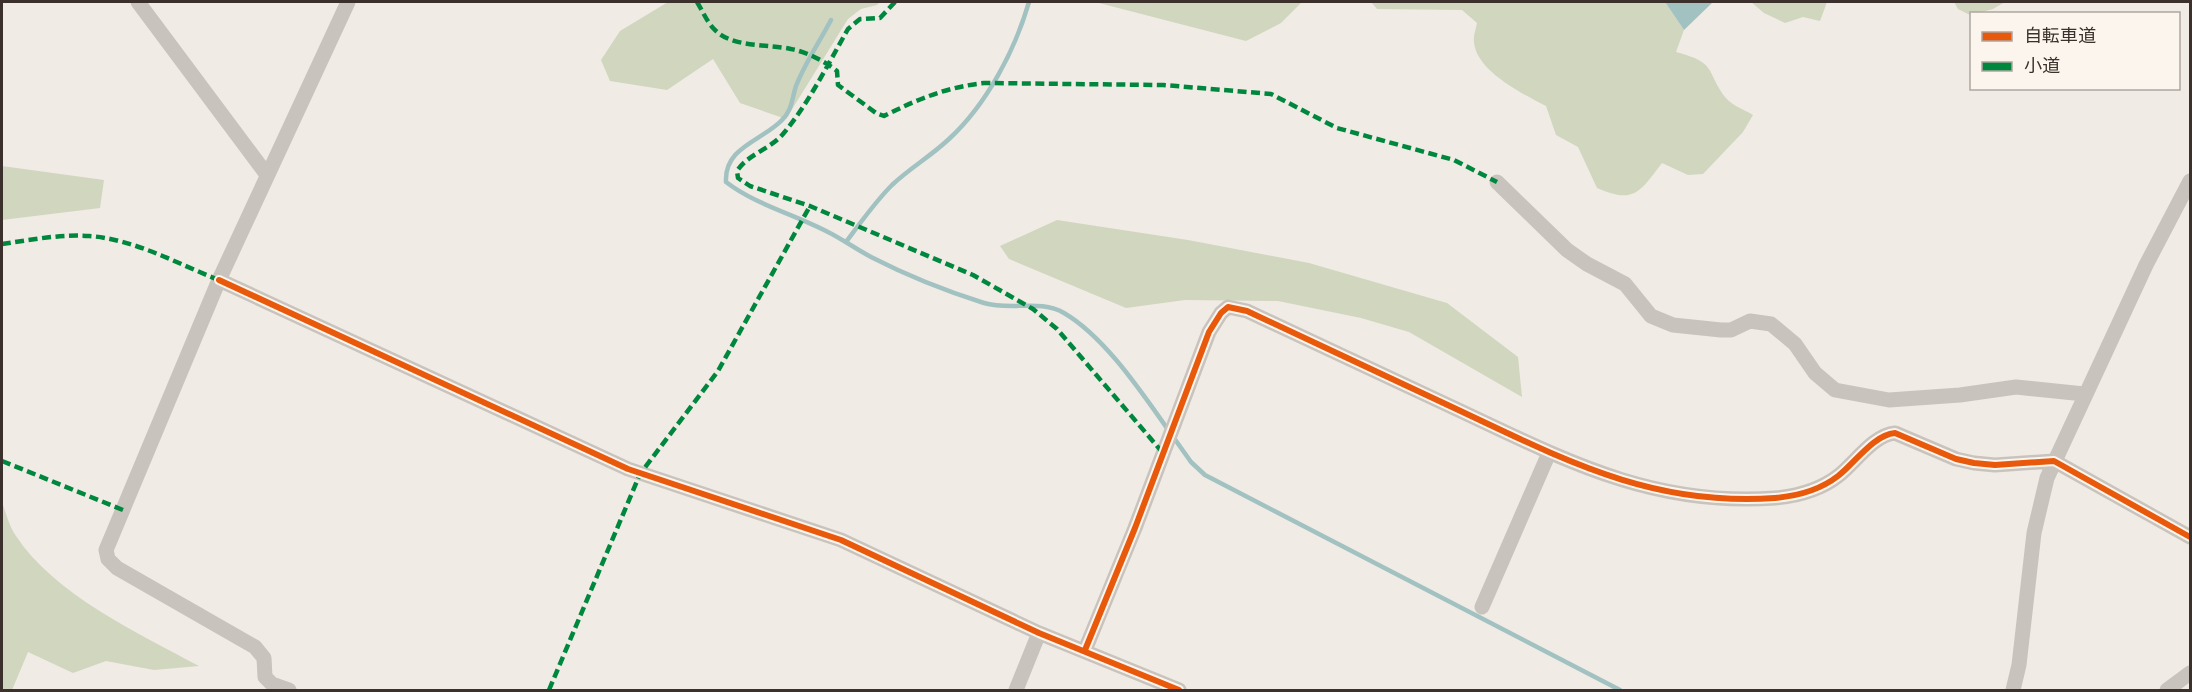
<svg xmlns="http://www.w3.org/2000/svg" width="2192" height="692" font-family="Figtree,'Noto Sans JP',sans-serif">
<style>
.green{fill:#d1d6bf}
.water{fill:#a1c2c1}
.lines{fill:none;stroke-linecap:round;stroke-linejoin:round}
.stream{stroke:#a1c2c1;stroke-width:4.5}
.minor{stroke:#c9c3be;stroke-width:15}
.quiet{stroke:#00873e;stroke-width:4.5;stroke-dasharray:9 4.5;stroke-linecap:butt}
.cycleway-casing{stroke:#fbf5ee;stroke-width:10}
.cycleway{stroke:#e8590c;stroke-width:6}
</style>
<rect width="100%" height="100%" fill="#f0ebe5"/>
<!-- green -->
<path class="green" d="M668,2h212l-3,3 -16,4 -13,10 -62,100 -46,-16 -27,-44 -46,31 -57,-9 -9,-21 19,-29z
M1095,2h207l-21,21 -35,18z
M1371,2h294l19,28 -8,22c41,11 29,17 49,45 6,8 20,13 28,18l-10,17 -40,42 -15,1 -26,-12c-23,30 -28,41 -65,25l-19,-41 -22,-12 -10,-29c-23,-12 -70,-35 -72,-64 -1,-6 2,-13 3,-19l-15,-13 -85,-1z
M1751,2h-1h77l-7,19 -17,-4 -18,6 -21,-10z
M1954,2h51l-12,7 -23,6 -12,-6z
M2,166l102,14 -4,28 -98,12z
M1057,220l131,20 121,23 138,40 71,54 4,40 -113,-65 -48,-14 -83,-17 -93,-1 -59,8 -117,-49 -9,-13z
M2,502c4,11 7,24 14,34 38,58 123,98 183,130l-45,4 -48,-9 -33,12 -45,-21 -16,38h-10z"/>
<!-- water -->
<path class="water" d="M1665,2h48l-29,28z"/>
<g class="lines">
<!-- stream -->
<path class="stream" d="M831,20c-11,21 -26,43 -35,66 -4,12 -4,25 -14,34 -20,21 -58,27 -56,62 30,23 68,32 102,50 14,7 28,17 43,25 35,18 75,34 113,46 27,8 56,-4 80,10 41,24 78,80 105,118
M846,242c15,-20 29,-40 46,-57 18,-17 39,-29 57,-46 38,-35 66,-89 80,-137
M1174,438l17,24 14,13 415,215"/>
<!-- minor -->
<path class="minor" d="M138,2l129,173
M1497,182l70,68 20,14 38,20 26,32 22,9 48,5h10l19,-9 21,3 24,20 20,29 20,17 54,10 71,-5 56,-8 68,7
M219,280l409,189 213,71 198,93 140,57
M1482,607l67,-154
M1085,650l50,-122 74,-196 12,-19 7,-6 19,4c68,32 137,64 205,96 109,51 198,100 323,91 22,-2 45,-8 63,-22 17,-13 35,-41 57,-43l61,26 18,4 21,2 59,-4 136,76
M289,690l-17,-6 -7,-7 -1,-19 -9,-11 -138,-79 -9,-9 -2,-9 113,-270 129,-278
M1016,690l23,-57
M2013,690l6,-25 15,-132 13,-55 99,-213 44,-84
M2167,690l23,-17"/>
<!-- quiet -->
<path class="quiet" d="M697,2c5,8 10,20 17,27 17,19 55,15 77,20 16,3 33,12 46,22l1,14 38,28 8,3c34,-17 63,-29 100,-33l179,2 108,9 66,34 117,32 43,22
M895,2l-15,16 -20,1 -12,10c-20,35 -39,74 -65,105 -14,16 -35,20 -46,37l1,7 12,8 60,20 163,69 60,34 24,20 106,124
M2,244c28,-4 58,-10 87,-8 45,3 89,28 130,44
M2,461l121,49
M549,690l91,-216 78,-103 92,-165"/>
<!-- cycleway casing -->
<g class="cycleway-casing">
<path id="cycleway" d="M219,280l409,189 213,71 198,93 140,57
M1085,650l50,-122 74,-196 12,-19 7,-6 19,4c68,32 137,64 205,96 109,51 198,100 323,91 22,-2 45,-8 63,-22 17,-13 35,-41 57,-43l61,26 18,4 21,2 59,-4 136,76"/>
</g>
<!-- cycleway -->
<use href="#cycleway" class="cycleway"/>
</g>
<!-- border -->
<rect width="2192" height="692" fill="none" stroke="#3b302b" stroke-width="6"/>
<!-- legend -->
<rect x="1970" y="12" width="210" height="78" fill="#fbf5ee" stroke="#aea6a0" stroke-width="1.5"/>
<rect x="1982" y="32" width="30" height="9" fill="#e8590c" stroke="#aea6a0" stroke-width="1.5"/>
<text x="2024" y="42" font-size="18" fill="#3b302b">自転車道</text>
<rect x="1982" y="62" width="30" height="9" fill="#00873e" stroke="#aea6a0" stroke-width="1.5"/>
<text x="2024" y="72" font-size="18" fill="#3b302b">小道</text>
</svg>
